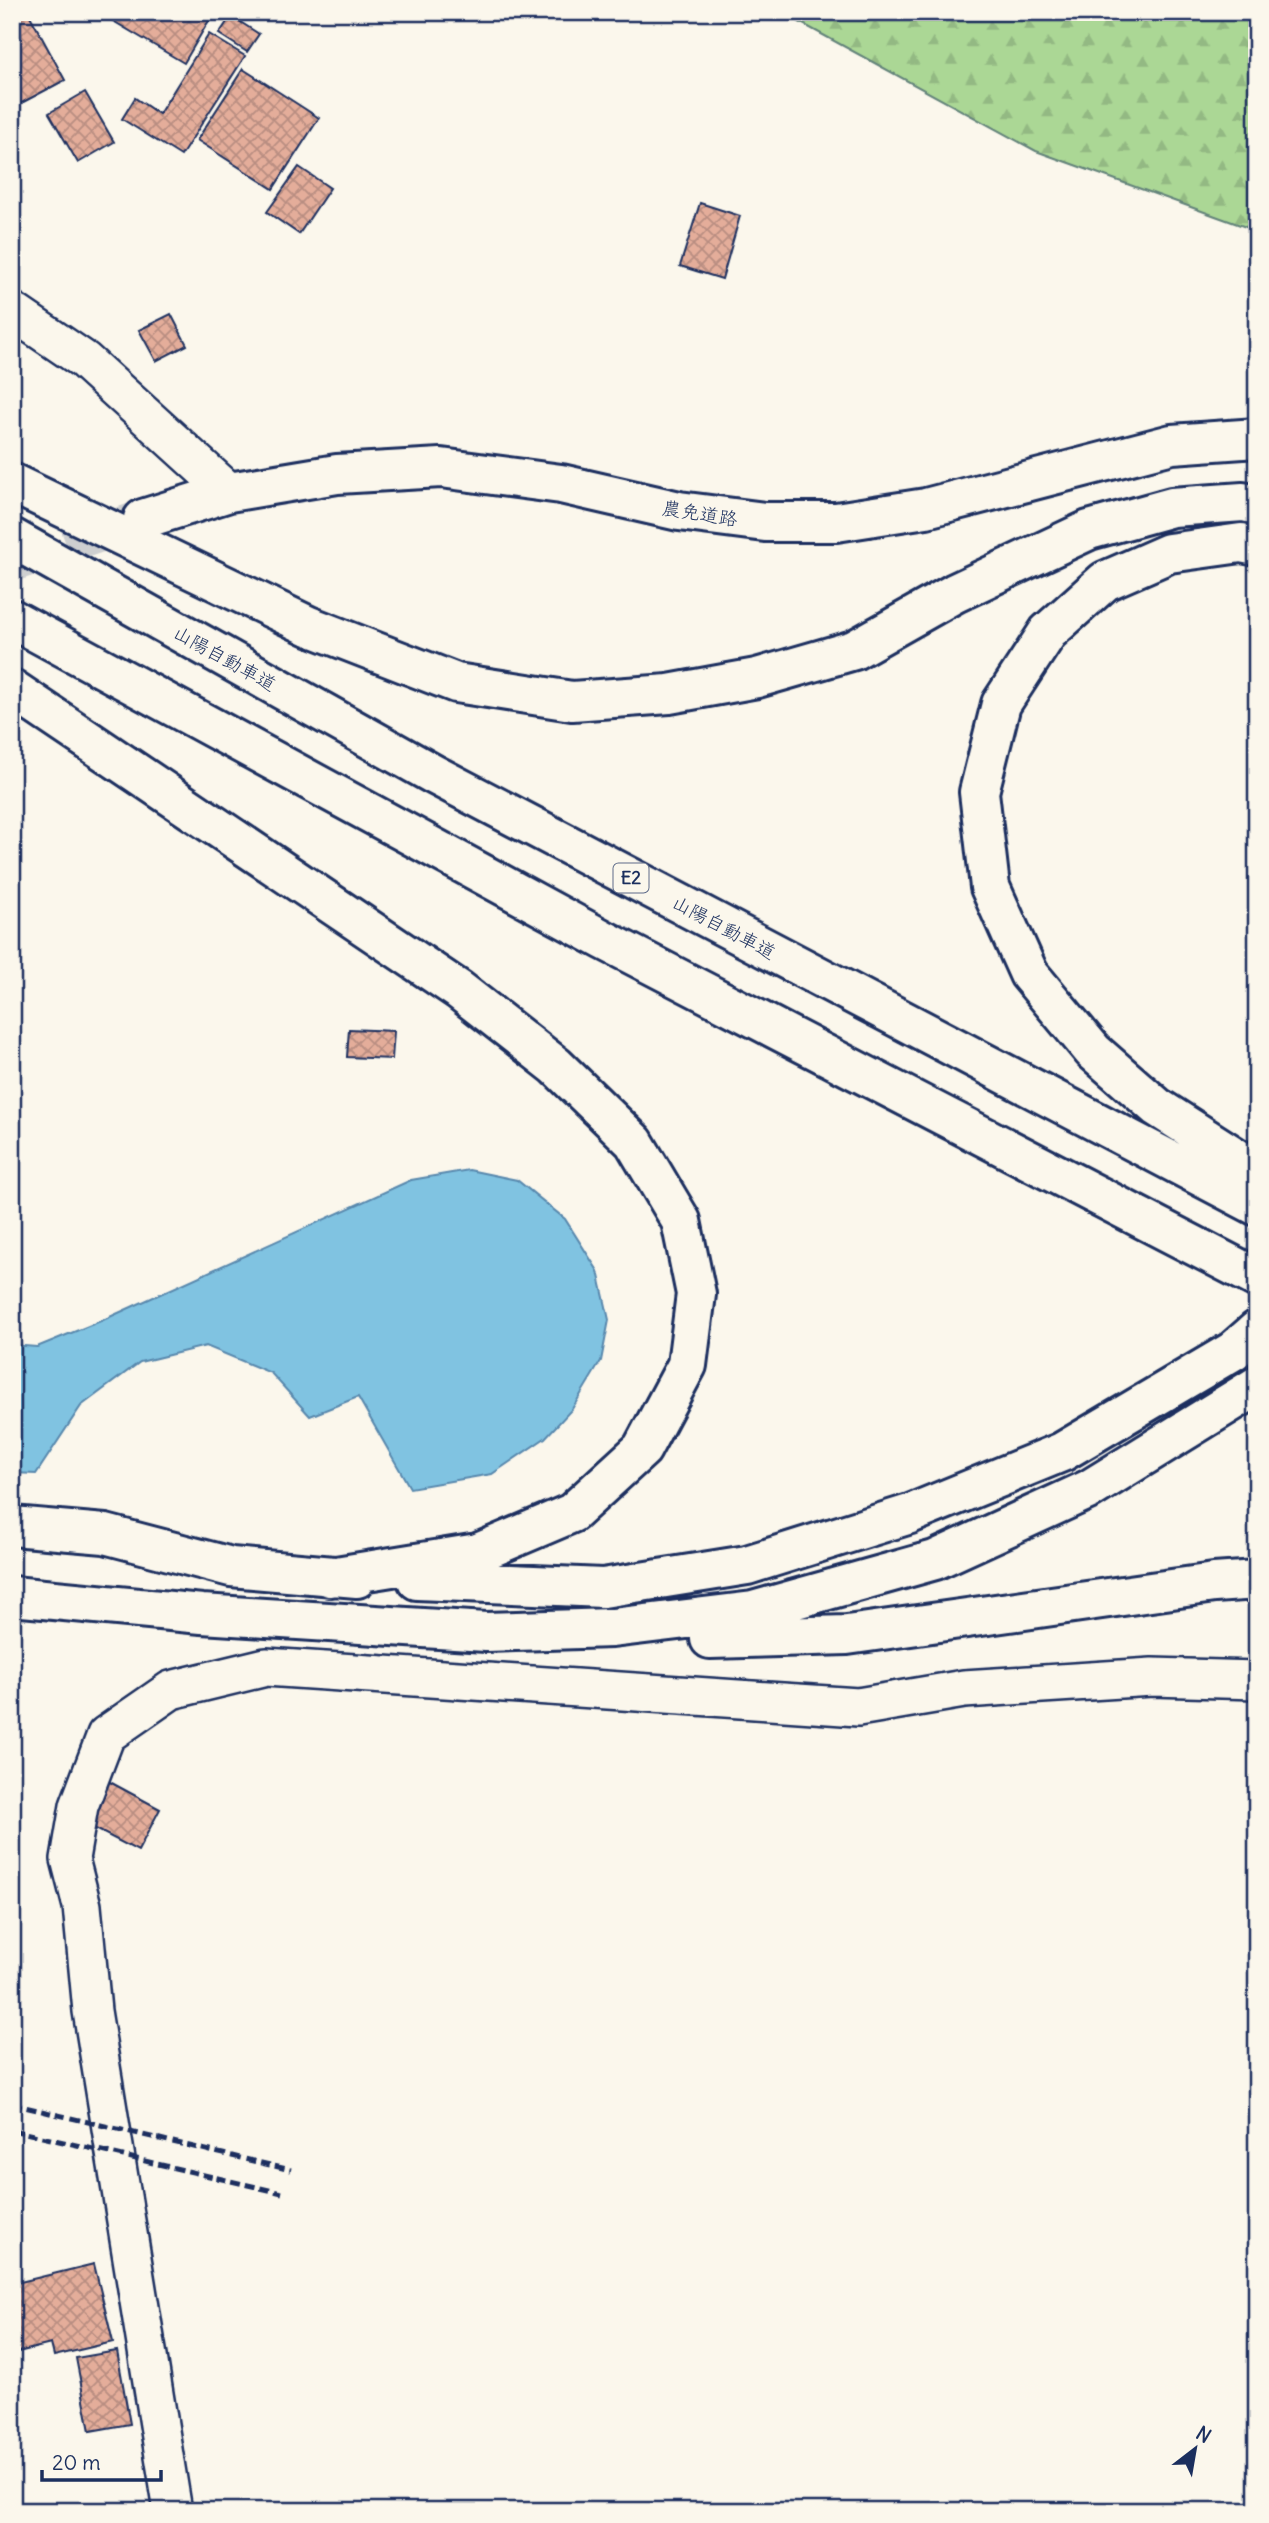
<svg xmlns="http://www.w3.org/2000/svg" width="1269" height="2523" font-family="Delius,'Klee One',sans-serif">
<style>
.forest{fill:url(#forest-firs);stroke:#63837a;stroke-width:2}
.water{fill:#80c3e1;stroke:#5888ad;stroke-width:2}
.building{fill:url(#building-cross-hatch);stroke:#1b2f5e;stroke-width:2}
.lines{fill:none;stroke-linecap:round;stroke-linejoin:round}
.tertiary-tunnel{stroke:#cecfd0;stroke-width:38;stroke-dasharray:38 19;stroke-linecap:butt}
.minor-casing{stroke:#1b2f5e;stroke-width:42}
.tertiary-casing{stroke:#1b2f5e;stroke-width:44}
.motorway-casing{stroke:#1b2f5e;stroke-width:44}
.minor{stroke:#fbf7ec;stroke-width:37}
.tertiary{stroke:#fbf7ec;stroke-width:38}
.motorway{stroke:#fbf7ec;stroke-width:38}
.rail{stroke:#1b2f5e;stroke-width:5;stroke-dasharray:10 5;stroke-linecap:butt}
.labels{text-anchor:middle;stroke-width:7;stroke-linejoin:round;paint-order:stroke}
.shield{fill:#fbf7ec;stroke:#5e6b89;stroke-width:2}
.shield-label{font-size:18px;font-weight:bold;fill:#1b2f5e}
.street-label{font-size:19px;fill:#1b2f5e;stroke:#fbf7ec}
</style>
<defs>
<pattern id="forest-firs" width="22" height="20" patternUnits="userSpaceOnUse" patternTransform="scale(1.75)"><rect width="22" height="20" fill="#abd795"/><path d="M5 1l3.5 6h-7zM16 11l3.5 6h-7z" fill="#93b983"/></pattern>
<pattern id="building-cross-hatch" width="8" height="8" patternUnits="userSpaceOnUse" patternTransform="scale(1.75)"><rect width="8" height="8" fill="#e4ad9a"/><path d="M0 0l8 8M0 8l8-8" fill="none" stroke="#b88d81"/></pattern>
</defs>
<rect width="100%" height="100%" fill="#fbf7ec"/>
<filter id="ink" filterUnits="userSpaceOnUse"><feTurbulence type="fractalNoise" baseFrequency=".0143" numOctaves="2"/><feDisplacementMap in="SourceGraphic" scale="14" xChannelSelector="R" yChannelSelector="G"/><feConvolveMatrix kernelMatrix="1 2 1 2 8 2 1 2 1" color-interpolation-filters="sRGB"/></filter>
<g filter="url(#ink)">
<!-- forest -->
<path class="forest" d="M781,12h476v219l-221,-80z"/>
<!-- water -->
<path class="water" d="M469,1170l48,10 48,39 33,52 11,49 -8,41 -29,48 -27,29 -53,36 -82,14 -52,-91 -48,19 -39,-43 -65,-27 -66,16 -59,44 -45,68 -24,-1v-128l25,2 66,-27 308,-140z"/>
<!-- building -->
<path class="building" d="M12,12h16l37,68 -53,28z
M98,12h116l-30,51z
M231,16l28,18 -12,18 -28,-18z
M209,34l36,22 -64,100 -59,-37 13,-21 24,16z
M243,69l76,49 -46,71 -76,-49z
M85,92l29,50 -36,21 -29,-50z
M299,167l31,21 -31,46 -32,-22z
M700,203l40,13 -18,63 -42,-13z
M171,314l16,31 -31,16 -17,-31z
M349,1029l45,2 -2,28 -45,-2z
M108,1781l52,28 -22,42 -52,-27z
M94,2264l19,78 -59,14 -3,-12 -37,9 -2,-69z
M117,2351l13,73 -40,7 -14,-73z"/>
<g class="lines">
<!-- tertiary-tunnel -->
<path class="tertiary-tunnel" d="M12,563l121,-41"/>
<!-- minor casing -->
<g class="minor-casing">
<path id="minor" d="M12,311l72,49 145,132
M173,2511l-81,-500 -10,-105 -12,-47 9,-53 27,-71 65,-45 95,-23 592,40 106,-18 188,-12 105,3"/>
</g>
<!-- tertiary casing -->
<g class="tertiary-casing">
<path id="tertiary" d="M143,519l86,-27 108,-18 104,-6 120,16 118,27 86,11h71l90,-14 246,-64 85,-6"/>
</g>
<!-- motorway casing -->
<g class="motorway-casing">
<path id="motorway" d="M12,483l297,143 147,57 116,18 97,-7 88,-16 97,-28 101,-57 134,-63 83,-23 71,-5 14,3
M12,538l421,236 824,432
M1257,546l-16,-3 -72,10 -64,28 -57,51 -47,72 -22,88 11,95 39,87 64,77 64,56 100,64
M12,619l592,321 653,338
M12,689l447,301 97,76 78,76 47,79 15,73 -9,71 -45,84 -70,64 -94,40 -148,24
M12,1526l93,8 126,33 126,11
M417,1580l186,8 144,-23 163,-51 152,-62 171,-101 24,-21
M12,1596l190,18 284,18 126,-4 141,-17 182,-51 155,-71 167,-103
M710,1639l137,-4 367,-52 43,-3"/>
</g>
<!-- minor -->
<use href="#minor" class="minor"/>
<!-- tertiary -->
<use href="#tertiary" class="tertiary"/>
<!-- motorway -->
<use href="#motorway" class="motorway"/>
<!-- rail -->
<path class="rail" d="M12,2104l279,66
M12,2130l270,63"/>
</g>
</g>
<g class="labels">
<!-- shield labels -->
<rect class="shield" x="613.5" y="863.5" width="35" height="29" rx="5"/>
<g class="shield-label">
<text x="631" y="884">E2</text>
</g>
<!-- street labels -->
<g class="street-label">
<text transform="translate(700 513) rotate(9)" y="7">農免道路</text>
<text transform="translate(225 658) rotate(29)" y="7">山陽自動車道</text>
<text transform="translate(724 927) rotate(28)" y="7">山陽自動車道</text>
</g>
</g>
<!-- margin -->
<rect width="1269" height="2523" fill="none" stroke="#fbf7ec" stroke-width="42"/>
<rect x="21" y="21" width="1227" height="2481" fill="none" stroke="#1b2f5e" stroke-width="2.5" filter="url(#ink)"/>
<!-- north arrow -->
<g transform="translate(1195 2449) rotate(31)" stroke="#fbf7ec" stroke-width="5" paint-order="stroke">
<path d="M0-5L12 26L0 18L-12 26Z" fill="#1b2f5e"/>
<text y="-10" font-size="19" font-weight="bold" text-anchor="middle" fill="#1b2f5e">N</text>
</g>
<!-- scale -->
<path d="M42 2470v10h119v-10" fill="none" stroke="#1b2f5e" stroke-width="3.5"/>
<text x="52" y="2470" font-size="21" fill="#1b2f5e" stroke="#fbf7ec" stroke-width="5" paint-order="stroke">20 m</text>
</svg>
